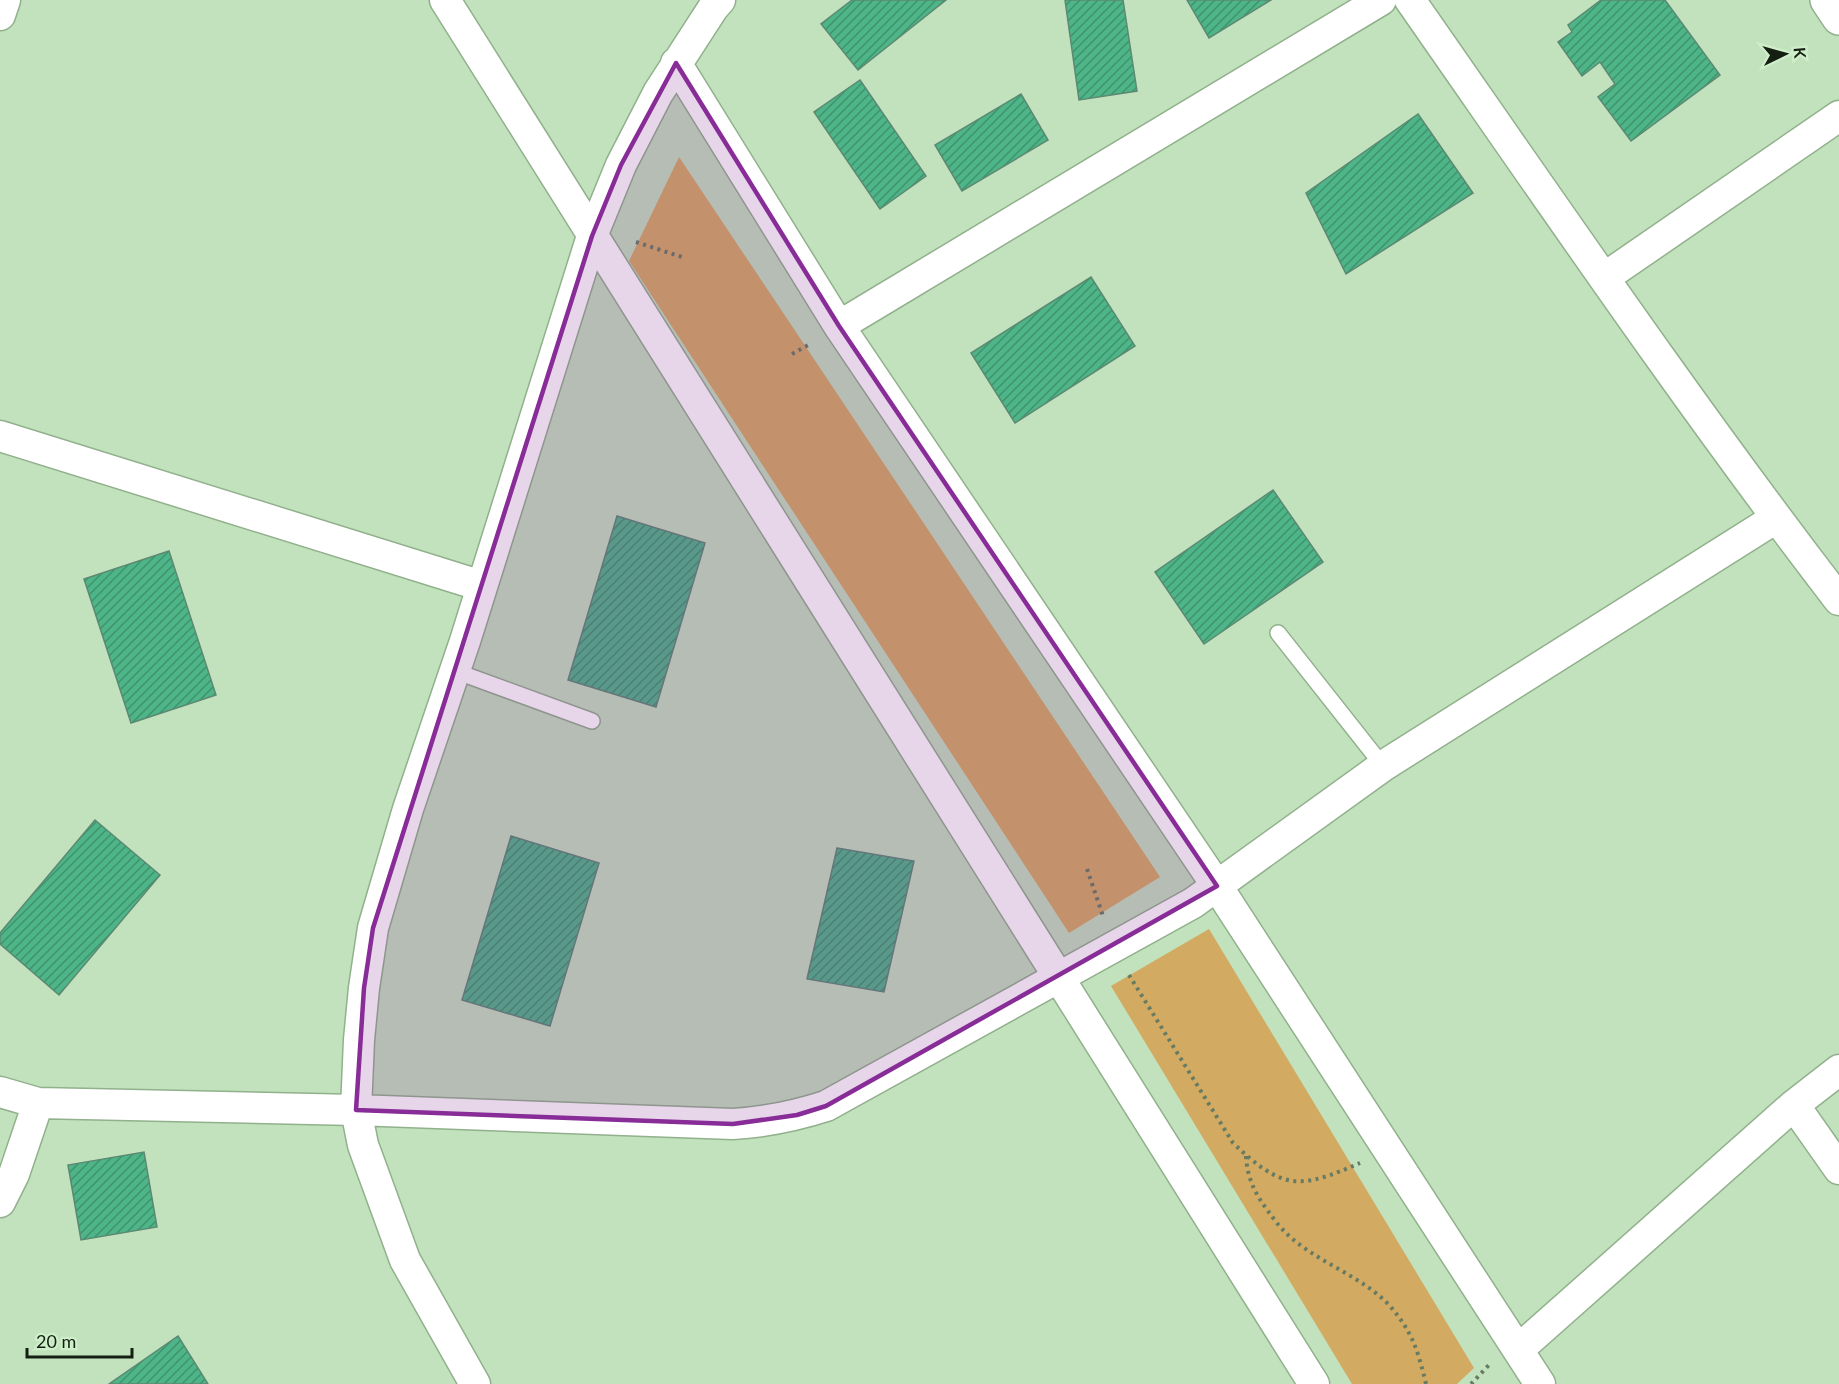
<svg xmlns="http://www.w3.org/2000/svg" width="1839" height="1384" font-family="Lato,sans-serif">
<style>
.green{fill:#d2aa61}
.building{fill:url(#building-hatch);stroke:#5c8972;stroke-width:1.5}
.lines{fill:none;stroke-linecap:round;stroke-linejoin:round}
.service-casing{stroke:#91b08c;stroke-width:18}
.minor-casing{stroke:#91b08c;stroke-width:33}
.tertiary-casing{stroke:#91b08c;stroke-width:36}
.path{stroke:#667b62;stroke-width:4;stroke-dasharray:3 4.5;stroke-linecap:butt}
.service{stroke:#fff;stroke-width:15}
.minor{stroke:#fff;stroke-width:30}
.tertiary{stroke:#fff;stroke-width:33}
.marked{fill:#882c97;fill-opacity:0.2;stroke:#882c97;stroke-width:4.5;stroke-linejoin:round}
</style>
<defs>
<pattern id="building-hatch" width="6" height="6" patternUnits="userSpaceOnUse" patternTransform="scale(1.5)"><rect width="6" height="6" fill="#4db587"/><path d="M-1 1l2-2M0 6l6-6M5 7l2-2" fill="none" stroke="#3f936d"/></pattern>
</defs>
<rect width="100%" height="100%" fill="#c2e2bd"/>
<!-- green -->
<path class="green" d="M679,157l481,720 -91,56 -440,-672z
M1209,929l265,439 -17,16h-105l-241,-398z"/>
<!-- building -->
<path class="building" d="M852,0h94l-88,70 -37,-46z
M1065,0h58l14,91 -58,9z
M1187,0h84l-62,38z
M1601,0h64l55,75 -89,66 -33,-44 17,-13 -15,-22 -18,14 -24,-34 14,-10 -4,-7z
M860,80l66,96 -46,33 -66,-97z
M1021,94l27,46 -86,51 -27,-46z
M1418,114l55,79 -127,81 -40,-81z
M1091,277l44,69 -120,77 -44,-70z
M1273,490l50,72 -119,82 -49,-72z
M617,516l88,27 -49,164 -88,-27z
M169,551l47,144 -85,28 -47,-144z
M95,820l65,55 -101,120 -59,-51v-11z
M511,836l88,27 -49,163 -88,-26z
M837,848l77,13 -30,131 -77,-13z
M144,1152l13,75 -76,13 -13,-75z
M178,1336l30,48h-99z"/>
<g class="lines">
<!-- service casing -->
<g class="service-casing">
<path id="service" d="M1278,633l105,133
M455,671l137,50"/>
</g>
<!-- minor casing -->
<g class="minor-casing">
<path id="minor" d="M445,0l869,1384
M1410,0c141,202 279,405 429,600
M0,15l5,-15
M676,63l163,263 378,560 323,498
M1604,278l235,-162
M839,326l542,-326
M0,436l482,150
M0,1092l38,11 318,7 377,14c33,-2 62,-8 93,-18l367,-203 190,-137 393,-248
M1794,1105l45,64
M0,1202l14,-28 24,-71
M1518,1350l276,-245 45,-35
M475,1384l-70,-124 -42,-115 -7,-35 3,-70 5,-52 9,-60 35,-119 57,-168 127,-405 29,-71 37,-72 55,-85 7,-8"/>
</g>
<!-- tertiary casing -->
<g class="tertiary-casing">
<path id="tertiary" d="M1827,0l12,18"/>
</g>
<!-- path -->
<path class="path" d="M636,242l49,16
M792,354l18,-10
M1087,869l16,47
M1129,975l104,168c50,47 65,47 127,20
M1246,1156c1,21 9,38 22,55 5,7 11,15 17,21 30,30 76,43 105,74 23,27 28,45 36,78
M1471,1384l18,-19"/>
<!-- service -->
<use href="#service" class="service"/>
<!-- minor -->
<use href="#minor" class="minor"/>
<!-- tertiary -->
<use href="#tertiary" class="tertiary"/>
</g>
<!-- marked area -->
<path class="marked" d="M676,63l163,263 378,560 -391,220 -29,9 -64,9 -377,-14 8,-122 9,-60 219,-692 29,-71z"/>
<!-- north arrow -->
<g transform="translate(1785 54) rotate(85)" stroke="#cfefca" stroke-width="4.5" paint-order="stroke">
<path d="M0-4.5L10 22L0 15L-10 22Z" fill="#141f12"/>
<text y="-9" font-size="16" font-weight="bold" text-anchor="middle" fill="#141f12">K</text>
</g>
<!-- scale -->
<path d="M27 1348v9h105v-9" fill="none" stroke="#141f12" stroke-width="3"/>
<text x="36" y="1348" font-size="18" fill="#141f12" stroke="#cfefca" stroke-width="4.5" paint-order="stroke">20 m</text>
</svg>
